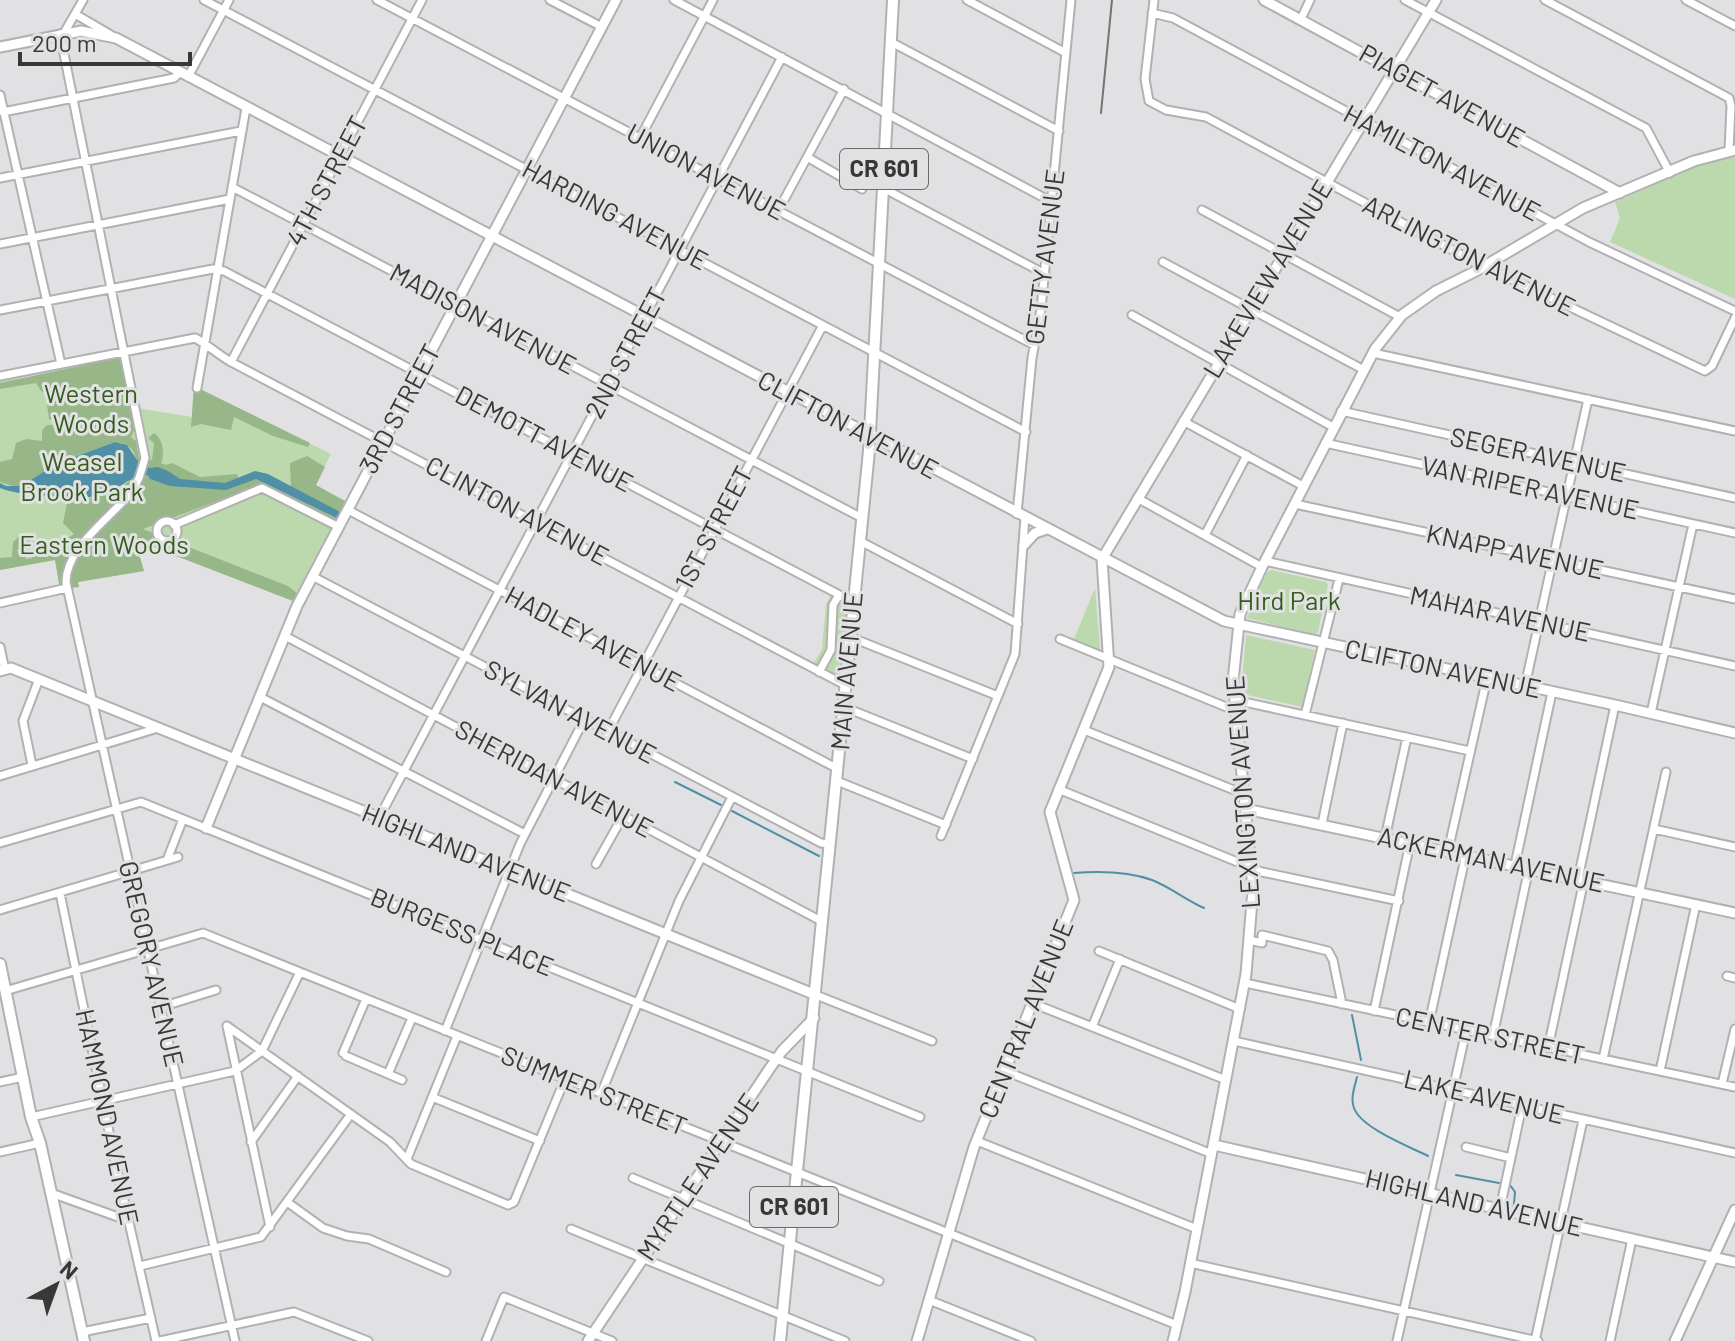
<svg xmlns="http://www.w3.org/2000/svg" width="1735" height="1341" font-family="Barlow,sans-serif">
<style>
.green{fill:#bbd9ad}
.forest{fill:#97b788}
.water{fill:#4f90a6}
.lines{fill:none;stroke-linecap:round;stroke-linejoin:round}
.stream{stroke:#4f90a6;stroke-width:2}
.street-casing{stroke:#b1b1b3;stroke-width:11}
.secondary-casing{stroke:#b1b1b3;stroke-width:13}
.primary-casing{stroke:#b1b1b3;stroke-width:14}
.street{stroke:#fff;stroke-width:7}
.secondary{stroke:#fff;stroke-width:9}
.primary{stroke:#fff;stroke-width:10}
.rail{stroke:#737374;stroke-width:2}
.labels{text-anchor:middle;stroke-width:6;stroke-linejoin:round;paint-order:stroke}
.shield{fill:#e1e1e3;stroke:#6b6b6c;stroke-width:2}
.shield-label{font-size:24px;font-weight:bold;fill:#383839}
.street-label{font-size:26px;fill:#383839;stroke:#e1e1e3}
.park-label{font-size:26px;fill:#345d1d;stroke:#e1e1e3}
</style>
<rect width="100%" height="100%" fill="#e1e1e3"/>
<!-- green -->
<path class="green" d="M1735,157v142l-125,-57 10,-24 -5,-16 96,-42z
M121,357l11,54 11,-2 49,8 2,-31 137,68 -16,31 30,16 -52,100 -158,-61 9,31 -66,11 1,5 -19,2 -5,-29 -55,10v-189l49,-7z
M1271,570l55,12 2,3 -10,47 -3,3 -68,-17 19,-45z
M1095,588l5,62 -1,1 -25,-12z
M833,591l20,11 -8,83 -34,-17 11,-19 4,-45z
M1246,635l69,15 -13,57 -59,-13 -1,-12z"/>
<!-- forest -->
<path class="forest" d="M121,357l15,69 -5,11 5,4 3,17 13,2 2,-17 -6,-5 6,-5c9,6 11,20 7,30l5,2 6,-2 28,14 37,-3 2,6 8,-3 44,11 -1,-25 17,-7 18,11 -9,18 29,16 -10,20 -73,-37 -119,45 145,57 9,7 -4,8 -158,-61 9,31 -66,11 1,5 -19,2 -5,-29 -55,10v-12l12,-1 1,-15 5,-5h8l4,5 -13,8 2,5h5l2,4 6,-1 4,-6 14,-2 24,-16 -11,-11 4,-20c23,-5 71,-10 69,-42 -1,-14 -10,-17 -21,-19l-59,22 -35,22h-8l-13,-4v-20l12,-3 4,-16 10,-4 16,2v-11l5,-5h7l1,-4 -6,-2 -2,-14 4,-4 -1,-7 -9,-3 -5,-8 -36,6v-6z
M194,386l116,57 -2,4 -35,-11 -39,-19 -3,13 -30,-6 -10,3z"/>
<!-- water -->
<path class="water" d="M115,442l12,3 10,15 13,8 8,-1 10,4 12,8 45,4 30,-12 13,3 72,38 -3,6 -81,-39 -30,11 -56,-4 -20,-7 -2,-4c-21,1 -26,14 -46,20 -19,6 -84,1 -102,-7v-5l6,3h15l35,-22z"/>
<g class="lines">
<!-- stream -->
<path class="stream" d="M675,782l46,23
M732,811l87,45
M1074,873c26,-2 53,-2 78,7 18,7 34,20 52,28
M1352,1015l9,45
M1357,1077c-2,9 -7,21 -3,31 7,20 56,39 74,48
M1456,1175l43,8
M1510,1185l5,7 -1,12"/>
<!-- street casing -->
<g class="street-casing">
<path id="street" d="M204,0l822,432
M377,0l657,345
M550,0l52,27
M674,0l378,202
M967,0l99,53
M1154,0l-9,79 4,22 17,9 40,7 265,143 234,111 7,-5 23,-48
M1405,0l241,128 24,45
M1545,0l184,98 2,8 -2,44
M1686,0l49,26
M1152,13l21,5 416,224 146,69
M75,14l36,21
M1301,19l9,-19
M64,33l19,-33
M60,34l85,424 -6,20 -6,12c-21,27 -67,57 -67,92l169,759
M891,42l168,89
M188,77l41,-77
M0,95l61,269
M3,112l171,-34 5,-5
M640,138l73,-138
M807,157l55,32
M0,178l241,-47
M232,187l630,331
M883,188l162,86
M1202,210l198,107
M778,211l66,-122
M0,244l230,-45
M1163,262l201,108
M0,310l213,-41 11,2 629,331
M1132,315l201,112
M1373,353l362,78
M231,362l191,-362
M0,376l195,-38c10,5 24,17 36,24l614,323
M197,388l49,-280
M1341,411l394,87
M1183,421l120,65
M1325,443l410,90
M1137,498l125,69
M1295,504l440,95
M348,510l490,259
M1017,514l15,-156 9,-49 30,-309
M157 531a10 10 0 1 1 20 0a10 10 0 1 1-20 0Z
M174,525l88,-37 77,39
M1205,535l42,-80
M860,541l158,83
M1265,561l470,105
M312,576l509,267 9,1
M0,603l67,-15
M285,636l538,286
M850,637l148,59
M1060,639l176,72
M0,647l5,23
M819,672l12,-22 2,-45 6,-10
M1525,686l63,-287
M260,697l265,137
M1235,700l235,51
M844,707l129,52
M1651,713l42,-189
M1305,715l34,-136
M1084,730l160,64
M607,733l216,-408
M32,765l-9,-44 16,-42
M0,776l158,-48
M837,781l109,44
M1058,789l204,83 137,29
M379,818l403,-761
M1322,824l21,-101
M1654,829l81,18
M941,836l74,-182 10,-137
M1385,838l22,-101
M0,843l141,-41 779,315
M1448,851l39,-173
M167,860l16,-41
M596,864l27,-48
M1515,865l37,-173
M1578,879l37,-174
M60,893l55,268 41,180
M0,910l178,-53
M1249,940l13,3v-8l66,16 5,9 9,44
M1099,951l141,58
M1727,976l8,2
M1245,983l490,104
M5,991l198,-58 974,392
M816,995l116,46
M1032,1003l194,77
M161,1007l55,-17
M1374,1011l36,-168
M1429,1023l37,-169
M227,1026l163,116 21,22 97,41 6,-3 51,-123
M227,1026l43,201
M1092,1027l28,-68
M445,1031l75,-187 64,-124
M1493,1036l36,-168
M1234,1041l501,112
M1548,1048l36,-168
M343,1053l23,-54
M346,1056l56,24
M1603,1059l63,-287
M1005,1071l207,83
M1660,1071l36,-167
M388,1074l24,-56
M0,1082l23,-5
M1722,1084l13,-55
M601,1094l78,-193 53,-104
M432,1097l108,44
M31,1117l204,-46 27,-20 38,-79
M977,1141l220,88
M251,1142l47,-66
M1466,1147l45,11
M0,1152l40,-9
M407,1159l50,-123
M633,1178l246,103
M51,1193l78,28
M287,1202l36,26 24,8 22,3 77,33
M1500,1209l22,-103
M571,1229l274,112
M1190,1263l348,78
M140,1266l121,-29 90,-123
M929,1300l102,41
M82,1332l69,-14
M160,1341l134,-29 74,29
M486,1341l18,-44 108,44
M1397,1341l69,-310
M1535,1341l48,-221
M1610,1341l22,-102"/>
</g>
<!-- secondary casing -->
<g class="secondary-casing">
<path id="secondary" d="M1264,0l356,193
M0,47l81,-16 35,7 1108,583 391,84 120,28
M1024,545l11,-12 12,-4
M1102,559l334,-559
M0,671l11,-3 805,327
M1246,809l489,104
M206,828l91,-222 319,-606
M1214,1145l521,117
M588,1341l182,-273 12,-17 32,-33
M917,1341l57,-194 100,-247 -24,-88 59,-145 -7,-108
M1173,1341l12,-49 61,-318 7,-85 -20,-208 7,-67 22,-47 113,-218 27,-34 34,-24 40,-20 107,-63 111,-47 41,-11
M1675,1341l60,-131"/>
</g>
<!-- primary casing -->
<g class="primary-casing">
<path id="primary" d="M0,964l31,153 9,26 44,198
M780,1341l89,-890 24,-451"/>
</g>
<!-- street -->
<use href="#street" class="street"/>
<!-- secondary -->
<use href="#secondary" class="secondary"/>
<!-- primary -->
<use href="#primary" class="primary"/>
<!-- rail -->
<path class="rail" d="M1101,113l11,-113"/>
</g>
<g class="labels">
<!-- shield labels -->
<g class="shield">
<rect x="840" y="149" width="88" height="40" rx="6"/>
<rect x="750" y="1187" width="88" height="40" rx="6"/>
</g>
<g class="shield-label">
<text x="884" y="177">CR 601</text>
<text x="794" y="1215">CR 601</text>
</g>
<!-- street labels -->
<g class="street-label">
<text transform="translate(1442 96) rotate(29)" y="9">PIAGET AVENUE</text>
<text transform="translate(1442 163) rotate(28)" y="9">HAMILTON AVENUE</text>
<text transform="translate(706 172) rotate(28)" y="9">UNION AVENUE</text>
<text transform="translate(327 181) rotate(-62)" y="9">4TH STREET</text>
<text transform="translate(615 215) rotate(28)" y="9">HARDING AVENUE</text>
<text transform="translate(1469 256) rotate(27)" y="9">ARLINGTON AVENUE</text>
<text transform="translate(1045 257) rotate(-83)" y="9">GETTY AVENUE</text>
<text transform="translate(1268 279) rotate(-59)" y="9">LAKEVIEW AVENUE</text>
<text transform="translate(483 319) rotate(28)" y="9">MADISON AVENUE</text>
<text transform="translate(626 353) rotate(-62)" y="9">2ND STREET</text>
<text transform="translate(400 409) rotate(-62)" y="9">3RD STREET</text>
<text transform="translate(848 425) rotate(28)" y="9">CLIFTON AVENUE</text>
<text transform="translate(544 439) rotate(28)" y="9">DEMOTT AVENUE</text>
<text transform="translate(1538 455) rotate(12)" y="9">SEGER AVENUE</text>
<text transform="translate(1530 488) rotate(12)" y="9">VAN RIPER AVENUE</text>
<text transform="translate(517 511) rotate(28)" y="9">CLINTON AVENUE</text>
<text transform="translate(714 528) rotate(-62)" y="9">1ST STREET</text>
<text transform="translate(1515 552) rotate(12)" y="9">KNAPP AVENUE</text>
<text transform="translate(1500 614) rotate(12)" y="9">MAHAR AVENUE</text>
<text transform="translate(593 639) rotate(28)" y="9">HADLEY AVENUE</text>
<text transform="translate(1443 669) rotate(12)" y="9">CLIFTON AVENUE</text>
<text transform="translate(847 671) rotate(-85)" y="9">MAIN AVENUE</text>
<text transform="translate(570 712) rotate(28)" y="9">SYLVAN AVENUE</text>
<text transform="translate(554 779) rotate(28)" y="9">SHERIDAN AVENUE</text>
<text transform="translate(1243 792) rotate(-94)" y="9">LEXINGTON AVENUE</text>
<text transform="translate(466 853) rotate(22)" y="9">HIGHLAND AVENUE</text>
<text transform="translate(1491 860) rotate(12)" y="9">ACKERMAN AVENUE</text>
<text transform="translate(462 932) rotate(22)" y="9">BURGESS PLACE</text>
<text transform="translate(151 964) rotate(77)" y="9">GREGORY AVENUE</text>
<text transform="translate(1026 1019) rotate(-68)" y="9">CENTRAL AVENUE</text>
<text transform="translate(1490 1036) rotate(12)" y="9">CENTER STREET</text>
<text transform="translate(594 1091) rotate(22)" y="9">SUMMER STREET</text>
<text transform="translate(1484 1097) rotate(13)" y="9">LAKE AVENUE</text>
<text transform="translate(107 1117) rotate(78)" y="9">HAMMOND AVENUE</text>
<text transform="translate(698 1177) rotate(-56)" y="9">MYRTLE AVENUE</text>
<text transform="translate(1474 1203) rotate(13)" y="9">HIGHLAND AVENUE</text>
</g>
<!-- park labels -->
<g class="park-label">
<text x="91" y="403">Western<tspan x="91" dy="30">Woods</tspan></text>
<text x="82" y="471">Weasel<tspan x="82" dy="30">Brook Park</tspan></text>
<text x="104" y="554">Eastern Woods</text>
<text x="1289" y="610">Hird Park</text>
</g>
</g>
<!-- north arrow -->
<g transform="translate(56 1285) rotate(41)" stroke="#e1e1e3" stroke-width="6" paint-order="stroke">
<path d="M0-6L14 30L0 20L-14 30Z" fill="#383839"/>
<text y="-12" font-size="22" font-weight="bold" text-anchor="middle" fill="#383839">N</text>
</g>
<!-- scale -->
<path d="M20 52v12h170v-12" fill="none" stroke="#383839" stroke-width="4"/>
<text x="32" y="52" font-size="24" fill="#383839" stroke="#e1e1e3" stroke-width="6" paint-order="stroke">200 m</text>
</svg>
